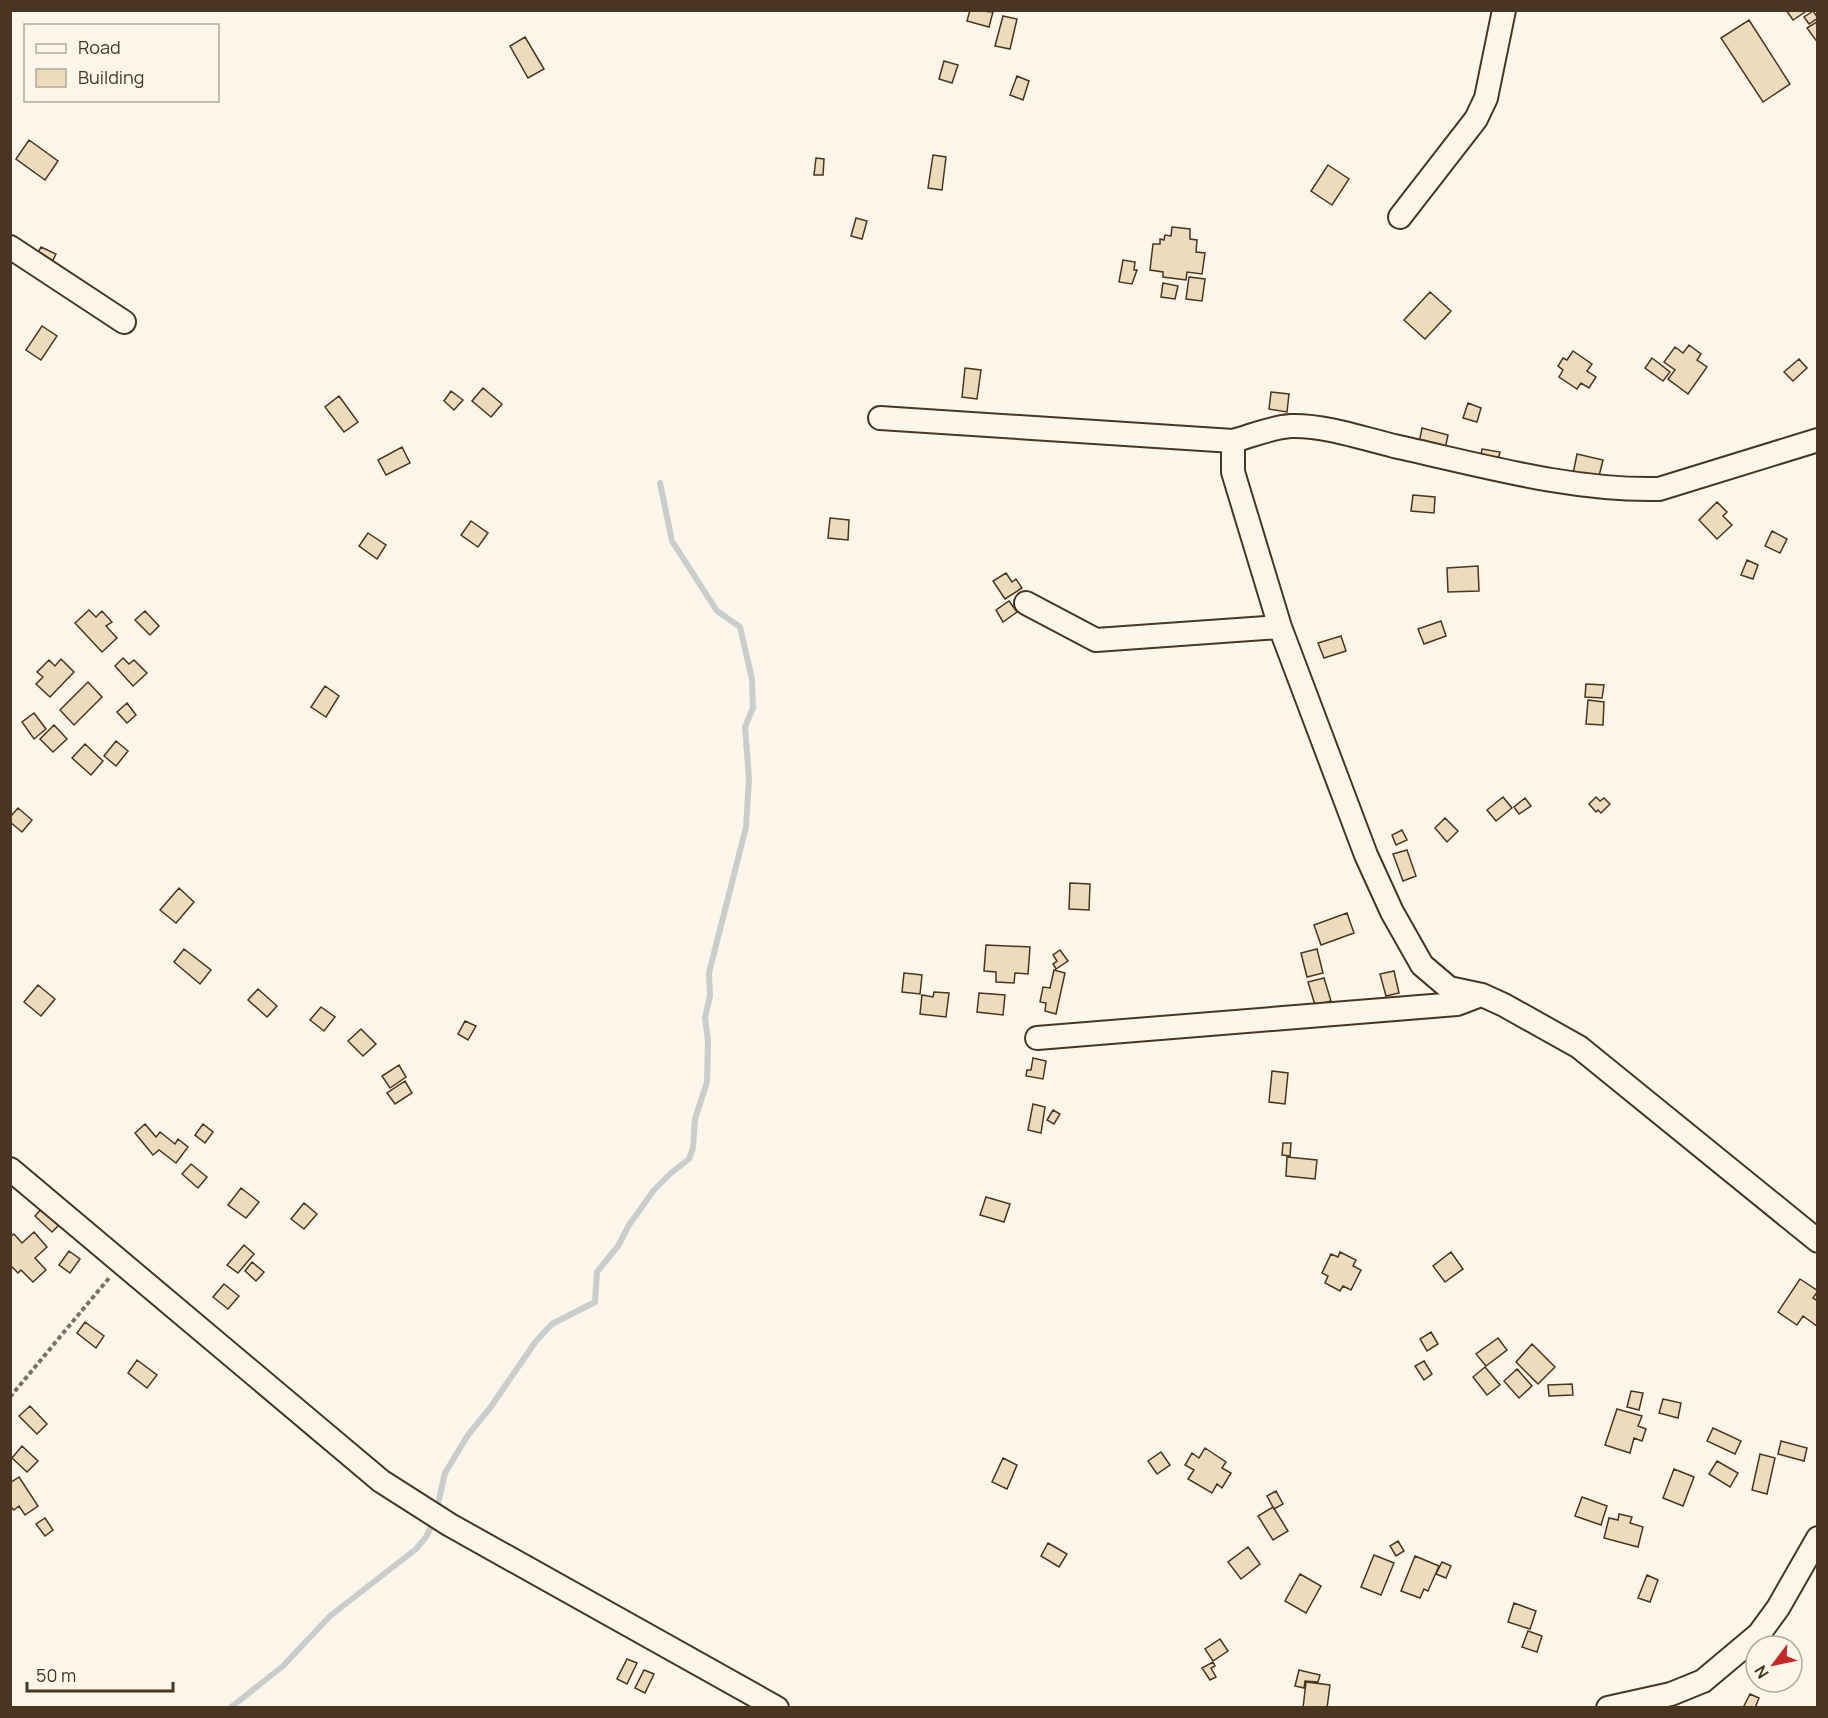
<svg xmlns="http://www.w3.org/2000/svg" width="1828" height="1718" font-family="Manrope,sans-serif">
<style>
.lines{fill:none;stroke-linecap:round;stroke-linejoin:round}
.stream{stroke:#c9cecd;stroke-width:6}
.building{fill:#ecdcbc;stroke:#4a3520;stroke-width:1.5}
.minor-casing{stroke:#4a3520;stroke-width:26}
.path{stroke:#7f6f5c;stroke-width:4;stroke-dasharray:4.5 3;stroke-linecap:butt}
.minor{stroke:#fbf6e9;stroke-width:22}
</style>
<rect width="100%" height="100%" fill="#fbf6e9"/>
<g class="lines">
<!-- stream -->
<path class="stream" d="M437,1508l8,-35 23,-38 22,-27 46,-67 16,-17 43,-22 2,-30 21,-26 11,-21 25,-35 17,-17 18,-14 4,-11 2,-29 12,-37 1,-41 -3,-23 5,-22 -1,-23 37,-146 3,-48 -4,-52 8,-19 -1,-29 -12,-52 -23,-16 -45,-70 -12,-58
M230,1708l53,-42 47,-50 86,-67 10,-12 6,-12"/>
</g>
<!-- building -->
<path class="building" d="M970,10l23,2 -4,15 -22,-6z
M1786,10h22l-15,10z
M1813,11l5,7 -9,6 -5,-7z
M1003,16l14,3 -7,30 -15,-3z
M1749,20l41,64 -27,18 -42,-64z
M1818,21v22l-11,-15z
M525,37l19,32 -16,9 -18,-32z
M944,61l14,4 -6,18 -13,-4z
M1017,76l12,5 -6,19 -13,-5z
M29,140l29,21 -13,19 -29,-21z
M933,155l13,2 -4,33 -14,-2z
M816,158l8,1 -1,16h-9z
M1328,165l21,14 -17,26 -21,-14z
M856,218l11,3 -5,18 -11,-3z
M1172,227l18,2v10l7,1 -1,12 9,1 -3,21 -15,-2 -1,8 -23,-3v-5l-13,-2 3,-26h7v-5l4,1 1,-5 6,1z
M41,247l15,7 -6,12 -15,-8z
M1123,260l12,2 -1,8h3l-5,14 -13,-2z
M1189,277l16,2 -3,22 -16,-2z
M1163,283l15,3 -3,13 -14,-2z
M1430,292l21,19 -26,28 -21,-19z
M42,326l15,10 -16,24 -15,-10z
M1689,345l12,9 -4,6 10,7 -19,27 -20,-15 7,-9 -11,-8 11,-15 8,6z
M1573,351l19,13 -5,7 9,6 -7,11 -8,-5 -4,6 -18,-12 4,-7 -5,-4 5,-8 4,2z
M1652,358l18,14 -7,9 -18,-13z
M1799,359l8,9 -14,13 -9,-9z
M965,368l16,2 -4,29 -15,-2z
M483,388l19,16 -11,13 -19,-16z
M451,391l12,9 -9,10 -10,-9z
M1271,392l18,2 -2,18 -18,-3z
M339,396l19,26 -14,10 -19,-25z
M1468,403l13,5 -4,14 -14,-4z
M1422,428l26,7 -3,14 -26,-6z
M402,447l8,16 -24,12 -8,-15z
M1482,449l18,3 -3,12 -17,-3z
M1577,454l26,6 -5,20 -25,-6z
M1413,495l22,2 -1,16 -23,-2z
M1717,502l10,10 -4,4 9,9 -15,14 -18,-19z
M830,518l19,2 -1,20 -20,-2z
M471,521l17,12 -10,14 -17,-12z
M1772,531l15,8 -7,14 -15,-7z
M368,533l18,12 -9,14 -18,-13z
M1747,560l11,5 -5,14 -12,-4z
M1478,566l1,25 -31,1 -1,-24z
M1006,573l6,9 4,-3 6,9 -17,11 -12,-18z
M1009,601l8,11 -14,10 -7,-12z
M89,610l7,7 6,-6 10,11 -6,4 11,12 -15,14 -27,-29z
M145,611l14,15 -9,9 -15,-15z
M1441,621l5,15 -22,8 -6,-15z
M1341,636l5,15 -22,7 -6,-15z
M123,658l6,6 5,-4 13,13 -14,13 -18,-20z
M61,659l13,13 -24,25 -14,-13 7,-7 -6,-5 12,-12 6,6z
M88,682l14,15 -28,28 -14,-15z
M1586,684l18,1 -2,13 -17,-1z
M325,686l14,10 -13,21 -15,-10z
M1588,700l16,2 -1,23 -17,-1z
M127,703l9,12 -9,8 -10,-11z
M34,713l12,16 -12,10 -12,-17z
M54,725l13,14 -14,13 -13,-13z
M116,741l12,10 -12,15 -12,-10z
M85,744l18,17 -12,14 -19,-17z
M1503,797l9,11 -16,13 -9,-11z
M1596,797l4,4 4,-3 6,6 -9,9 -3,-3 -2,2 -7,-8z
M1525,798l6,8 -12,8 -5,-7z
M18,808l14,12 -10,12 -12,-10v-5z
M1445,818l13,13 -11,11 -12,-14z
M1402,830l5,10 -11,5 -4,-10z
M1407,850l9,26 -13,5 -10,-27z
M1070,883l20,1 -1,26 -20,-1z
M179,888l15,14 -18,21 -16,-13z
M1347,913l7,20 -33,12 -7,-20z
M986,945l44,2 -2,27 -13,-1 -1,10 -18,-1v-10l-12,-1z
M184,949l27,21 -11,14 -26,-22z
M1317,949l6,24 -16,4 -6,-24z
M1060,950l8,11 -12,8 -3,-5 4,-3 -4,-6z
M1054,970l11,3 -9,41 -11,-3 1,-8 -6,-1 3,-15 7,1z
M1394,971l5,22 -13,3 -6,-22z
M904,973l18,2 -2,19 -18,-2z
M1324,978l7,23 -16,4 -7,-23z
M38,985l17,14 -14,17 -17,-14z
M258,989l19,17 -10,11 -19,-17z
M934,992l15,1 -3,24 -26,-3 2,-19 11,2z
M979,993l26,2 -2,20 -26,-3z
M321,1007l14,10 -11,14 -14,-11z
M465,1021l11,5 -8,14 -10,-6z
M361,1029l15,15 -13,12 -15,-15z
M1033,1058l13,3 -3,18 -17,-3 1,-6h4z
M399,1065l7,12 -16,11 -8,-12z
M1272,1071l16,2 -3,31 -16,-2z
M405,1081l7,12 -17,11 -8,-11z
M1033,1104l12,3 -4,26 -13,-3z
M1053,1110l7,4 -6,10 -7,-4z
M145,1124l11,13 4,-5 15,12 3,-5 10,8 -12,16 -17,-13 -6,5 -18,-22z
M203,1124l10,8 -8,11 -10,-8z
M1283,1143h8l-1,13 -8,-1z
M1287,1157l30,3 -2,19 -29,-3z
M191,1164l16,13 -9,11 -16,-14z
M241,1188l18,14 -13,16 -18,-13z
M986,1197l24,7 -6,18 -24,-7z
M304,1203l13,11 -13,15 -13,-10z
M44,1206l18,16 -10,10 -17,-16z
M34,1232l13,15 -12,11 11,12 -13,12 -12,-12 -3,3 -8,-8v-28l4,-3 8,9z
M244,1245l10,9 -16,19 -11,-8z
M69,1251l11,8 -10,14 -11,-8z
M1340,1252l16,8 -3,6 8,4 -10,20 -8,-4 -3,5 -15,-8 3,-7 -6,-3 9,-19 7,3z
M1451,1252l12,17 -18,13 -12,-16z
M252,1262l12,10 -8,9 -11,-10z
M1800,1279l18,12 -5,7 5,3 -1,25 -14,-10 -6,9 -19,-13z
M224,1284l15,12 -11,13 -15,-12z
M85,1322l19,14 -8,12 -19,-15z
M1431,1332l7,12 -11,7 -7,-12z
M1498,1338l9,12 -21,16 -10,-12z
M1532,1344l23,23 -17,17 -22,-22z
M137,1360l20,15 -10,13 -19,-15z
M1424,1361l8,13 -8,6 -9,-14z
M1485,1367l15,18 -13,10 -14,-18z
M1517,1369l15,17 -13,12 -15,-17z
M1572,1384l1,11 -24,1 -1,-11z
M1631,1391l12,2 -4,17 -12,-3z
M1663,1399l18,4 -3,15 -19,-5z
M30,1406l17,18 -10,10 -18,-18z
M1617,1409l25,7 -4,10 8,3 -4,12 -8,-3 -4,15 -25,-8z
M1713,1428l28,13 -6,13 -28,-13z
M1781,1441l26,7 -3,13 -26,-7z
M22,1446l16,15 -11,11 -15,-14z
M1205,1448l21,14 -4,6 9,5 -9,15 -5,-4 -5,9 -24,-14 6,-9 -9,-5 7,-12 7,5z
M1161,1452l9,13 -13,9 -9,-13z
M1760,1454l15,4 -8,36 -15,-4z
M1003,1458l14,7 -10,24 -15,-7z
M1717,1461l21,12 -8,14 -21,-13z
M1674,1469l20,8 -11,29 -20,-8z
M19,1477l19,29 -13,9 -6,-9 -5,4 -4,-4v-23z
M1276,1491l7,13 -9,5 -7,-13z
M1582,1497l25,9 -6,19 -26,-9z
M1273,1507l15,24 -15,9 -15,-24z
M1619,1514l13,3 -2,6 13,4 -5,20 -34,-9 5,-20 9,2z
M45,1518l8,12 -8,6 -9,-12z
M1398,1541l6,10 -8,5 -6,-10z
M1048,1543l19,11 -8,13 -18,-11z
M1248,1547l12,17 -19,15 -13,-17z
M1374,1555l20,8 -13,32 -20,-8z
M1415,1556l24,10 -11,25 -4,-2 -4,9 -19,-7z
M1442,1562l9,4 -5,12 -10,-4z
M1300,1574l21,12 -15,27 -21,-12z
M1647,1575l11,5 -8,22 -12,-4z
M1514,1603l22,8 -6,18 -22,-7z
M1528,1631l14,5 -5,16 -15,-5z
M1220,1639l8,12 -15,10 -8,-12z
M627,1659l10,4 -10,21 -10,-5z
M1213,1662l2,4 -4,2 5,9 -6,3 -8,-12z
M644,1670l10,4 -9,19 -10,-5z
M1299,1670l21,5 -2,7 -13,-1 -1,7 -9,-2z
M1306,1682l24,3 -3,23h-24z
M1750,1694l9,4 -4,10h-12z"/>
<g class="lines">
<!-- minor casing -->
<g class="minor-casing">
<path id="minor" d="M1400,217l76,-98 10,-21 18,-88
M10,247l114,75
M880,418l353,23
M1818,440l-159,49c-89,2 -178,-24 -265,-43 -32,-8 -70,-21 -103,-20 -19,1 -40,10 -58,15v31l47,155 86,228 26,57 30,53 27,23 33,7 22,10 75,42 239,194
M1026,603l70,37 184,-13
M1037,1038l420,-34 21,-8
M10,1169l371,312 69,44 327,183
M1608,1708l63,-14 32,-13 56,-47 19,-26 40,-70"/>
</g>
<!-- path -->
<path class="path" d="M10,1397l99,-119"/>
<!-- minor -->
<use href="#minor" class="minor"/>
</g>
<!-- border -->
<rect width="1828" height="1718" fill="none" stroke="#4a3520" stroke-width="24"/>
<!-- legend -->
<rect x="24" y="24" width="195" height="78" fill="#fbf6e9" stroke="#b4a999" stroke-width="1.5"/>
<rect x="36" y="44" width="30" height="9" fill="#fbf6e9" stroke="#b4a999" stroke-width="1.5"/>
<text x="78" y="54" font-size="18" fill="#4a3520">Road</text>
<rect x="36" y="69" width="30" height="18" fill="#ecdcbc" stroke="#b4a999" stroke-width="1.5"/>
<text x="78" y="84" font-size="18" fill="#4a3520">Building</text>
<!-- north arrow -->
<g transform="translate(1774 1664) rotate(238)"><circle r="28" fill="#fbf6e9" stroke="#b4a999" stroke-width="1.5"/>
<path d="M0-4.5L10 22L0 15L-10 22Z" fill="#c62828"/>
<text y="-9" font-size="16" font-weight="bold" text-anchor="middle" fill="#4a3520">N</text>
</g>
<!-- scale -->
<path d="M27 1682v9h146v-9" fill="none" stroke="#4a3520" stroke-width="3"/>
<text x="36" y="1682" font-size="18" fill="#4a3520" stroke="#fbf6e9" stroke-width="4.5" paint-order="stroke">50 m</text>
</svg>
